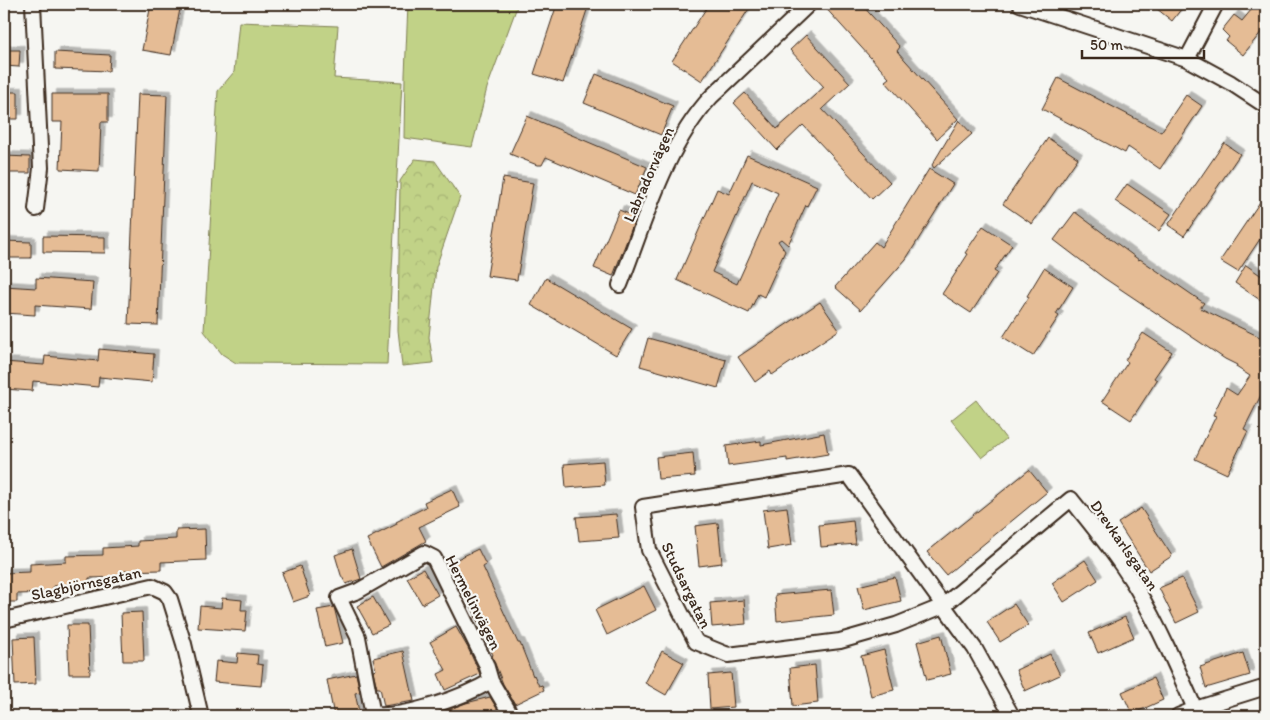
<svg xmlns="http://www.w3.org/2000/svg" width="1270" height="720" font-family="Itim,sans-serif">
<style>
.forest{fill:url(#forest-crowns);stroke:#7e7e52}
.park{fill:#c1d287;stroke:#7e7e52}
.building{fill:#e5bc95;stroke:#3b2a1e;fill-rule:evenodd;filter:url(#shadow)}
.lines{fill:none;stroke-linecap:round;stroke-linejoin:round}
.minor-casing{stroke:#3b2a1e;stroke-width:18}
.minor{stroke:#f6f6f2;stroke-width:14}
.labels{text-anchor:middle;stroke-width:4.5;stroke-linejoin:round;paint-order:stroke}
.street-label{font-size:16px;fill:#3b2a1e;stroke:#f6f6f2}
</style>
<defs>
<pattern id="forest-crowns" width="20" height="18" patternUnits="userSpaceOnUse" patternTransform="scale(1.25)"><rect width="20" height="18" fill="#c1d287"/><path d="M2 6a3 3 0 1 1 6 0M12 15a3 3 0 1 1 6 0" fill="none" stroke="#a7b474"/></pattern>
<filter id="shadow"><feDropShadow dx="4.5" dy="-4.5" stdDeviation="0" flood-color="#0004"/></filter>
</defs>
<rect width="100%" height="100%" fill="#f6f6f2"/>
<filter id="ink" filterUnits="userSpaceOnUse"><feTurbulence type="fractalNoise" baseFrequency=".02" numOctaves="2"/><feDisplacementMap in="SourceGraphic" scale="10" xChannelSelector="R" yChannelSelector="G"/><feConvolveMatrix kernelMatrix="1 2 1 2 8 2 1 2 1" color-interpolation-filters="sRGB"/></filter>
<g filter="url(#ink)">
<!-- forest -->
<path class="forest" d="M415,159l20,2 25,36 -24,70 -7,70 4,26 -31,3 -4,-36 2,-149z"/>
<!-- park -->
<path class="park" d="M408,4h110l-31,84 -15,59 -68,-9 1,-63z
M239,22l99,4 -4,52 68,4 -15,282 -151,-1 -14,-9 -18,-23 14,-240 16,-19z
M976,400l30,39 -24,19 -31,-38z"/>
<!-- building -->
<path class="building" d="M151,4h30l-10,51 -29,-5z
M557,4h32l-26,79 -29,-9z
M709,4h43l-50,77 -30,-20z
M822,4h39l39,43 -3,4 61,68 -21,20 -52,-58 4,-3z
M1151,4h34l-13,17z
M1256,4l10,8v14l-23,29 -17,-14 3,-4 -7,-7 12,-15 8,6z
M806,35l44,48 -28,26 68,73 -18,17 -69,-74 -26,25 -43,-47 11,-10 32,36 47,-42 -34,-37z
M4,50h16l-1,17 -15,-1z
M55,52l55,3 -1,16 -54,-2z
M596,74l77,32 -12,29 -77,-32z
M1058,78l103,54 25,-37 16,11 -42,63 -32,-22 -3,6 -83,-44z
M4,92h14v27h-14z
M52,94h56v28h-7l-2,49 -39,-2 2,-47h-10z
M138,94l29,1 -9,230 -30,-1z
M527,116l120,51 -12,28 -89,-38 -4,8h-5l-27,-11z
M959,120l13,14 -38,34 -2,-3z
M1048,138l30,20 -46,66 -29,-20z
M1224,143l16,11 -56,82 -16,-11z
M747,155l70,31 -10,20 -1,-1 -18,40 -7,-6 -3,2 7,10 -21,46 -6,-3 -9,19 -72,-33 40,-91 12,5zM752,181l26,12 -41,91 -25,-12z
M4,156l26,1v16h-26z
M929,169l24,15 -47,75 -45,51 -26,-23 40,-45 6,5z
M503,178l30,5 -16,97 -30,-4z
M1127,184l44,30 -12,17 -44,-30z
M1266,193v37l-28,42 -18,-11z
M619,210l17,7 -23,59 -19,-8z
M1075,212l64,48 1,-1 64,44 -4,5 66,32v45l-22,44 4,2 -21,43 -32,-15 21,-43 -3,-1 13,-27 11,7 13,-19 -14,-9 1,-2 -12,-6 -121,-81 -50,-38z
M983,226l29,19 -18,26 3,2 -26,40 -29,-19 26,-40 -3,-1z
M43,236l62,1v16l-62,-1z
M4,241l27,1v16h-27z
M1246,265l20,14v25l-31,-21z
M1044,268l29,19 -17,27 3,2 -26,40 -30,-19 26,-40 -2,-1z
M36,278l57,4 -2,27 -56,-4v10l-31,-2v-27l32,2z
M546,278l86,51 -16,26 -85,-50z
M820,302l19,28 -67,45 -2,-4 -15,11 -17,-25z
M1143,333l29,19 -18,26 3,2 -26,40 -29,-19 26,-39 -3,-2z
M648,338l78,22 -8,28 -78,-22z
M99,349l55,5 -2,28 -53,-5 -1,10 -65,-6 -1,10 -28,-2v-27l40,3 1,-9 53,5z
M824,433l4,21 -41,7v-3l-59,8 -2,-20 35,-5v4z
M693,453l2,23 -37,3 -2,-22z
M603,461l2,24 -39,3 -2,-24z
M1029,470l18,22 -101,83 -19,-23z
M452,489l8,18 -41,20 7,14 -45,26 -14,-28 30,-15 -1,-2 30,-15 -2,-5z
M787,507l5,38 -24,4 -5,-39z
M1141,508l31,48 -23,15 -31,-48z
M616,514l3,24 -40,3 -3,-24z
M853,521l3,23 -35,3 -2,-22z
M718,523l4,40 -23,3 -4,-40z
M205,529l1,31 -45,2v8l-36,1 1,6 -37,1v7l-36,1v7l-36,1v8h-13v-29l26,-1v-8l36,-2v-6l37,-1v-7l35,-2v-5l38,-2v-9z
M352,549l9,30 -15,5 -5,-9 -6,-20z
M478,549l8,16 -3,2 35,76h2l13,33 1,-1 5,11 3,-1 2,5 -29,14 -12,-20 -11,-28 1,-1 -18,-39h1l-27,-53z
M1085,560l13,20 -34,22 -12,-19z
M300,566l10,30 -17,6 -11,-29z
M423,569l15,26 -16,9 -15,-26z
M895,577l6,24 -37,9 -6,-24z
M1182,578l17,34 -23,11 -17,-35z
M644,586l12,24 -49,25 -12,-25z
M831,590l3,25 -57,6 -2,-26z
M373,597l16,28 -17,8 -15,-27z
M222,598l20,2 -1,10h6l-2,21 -47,-3 2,-22 21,2z
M744,600l2,24 -34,3 -2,-24z
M1014,604l14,21 -28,17 -13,-20z
M334,607l9,36 -18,4 -8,-37z
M142,612l2,49h-21l-2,-48z
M1125,617l9,20 -36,16 -9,-20z
M67,625h21l2,49h-21z
M456,627l12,21 12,26 -35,16 -7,-16 8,-4 -16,-28z
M941,635l10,39 -24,6 -10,-38z
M34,637l2,47 -21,1 -2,-47z
M884,650l10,40 -23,6 -10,-40z
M403,651l11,50 -30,5 -4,-18h-3l-4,-17 3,-1 -3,-12z
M662,651l22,12 -18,32 -21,-12z
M238,653l20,2 -1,9 6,1 -2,21 -47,-4 2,-21 21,2z
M1243,653l7,22 -44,13 -6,-21z
M1050,654l10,21 -35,16 -9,-21z
M815,665l3,38 -25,3 -3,-38z
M731,673l3,34 -24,2 -2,-34z
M356,674l4,18 -5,1 5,23h-26l-7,-36z
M1153,678l10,22 -31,14 -10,-22z
M490,697l9,15 -8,4h-60l35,-13z"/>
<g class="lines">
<!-- minor casing -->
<g class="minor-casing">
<path id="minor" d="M33,4l8,164 -5,41
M1020,4l167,55 44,24 35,23
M1187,59l29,-55
M620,285c25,-64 45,-138 91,-188l98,-93
M4,620l148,-34 13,6 5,7 14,45 17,72
M491,681c-27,16 -84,36 -115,34l-4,-5 -14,-73 -19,-39 19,-7 66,-38 10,5 52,106 5,17 17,29 1,6
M1012,716l-37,-67 -126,-174 -206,32 6,43 47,92 32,13 112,-14 56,-16 47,-19 128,-107c23,29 47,58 66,90 22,38 40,79 58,120
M1178,716l17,-7 71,-22"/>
</g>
<!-- minor -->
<use href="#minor" class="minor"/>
</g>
</g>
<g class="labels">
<!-- street labels -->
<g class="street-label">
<text transform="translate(648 174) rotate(-66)" y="6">Labradorvägen</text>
<text transform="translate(1125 545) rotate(55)" y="6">Drevkarlsgatan</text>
<text transform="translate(86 583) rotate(-12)" y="6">Slagbjörnsgatan</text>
<text transform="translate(687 585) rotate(64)" y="6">Studsargatan</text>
<text transform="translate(474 602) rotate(63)" y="6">Hermelinvägen</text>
</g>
</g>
<!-- margin -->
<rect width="1270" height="720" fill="none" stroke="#f6f6f2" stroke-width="20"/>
<rect x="10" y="10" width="1250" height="700" fill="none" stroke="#3b2a1e" stroke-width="2" filter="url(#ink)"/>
<!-- scale -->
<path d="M1082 50v8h122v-8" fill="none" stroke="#3b2a1e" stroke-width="2.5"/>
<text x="1090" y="50" font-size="15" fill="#3b2a1e" stroke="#f6f6f2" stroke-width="4" paint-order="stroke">50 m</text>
</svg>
